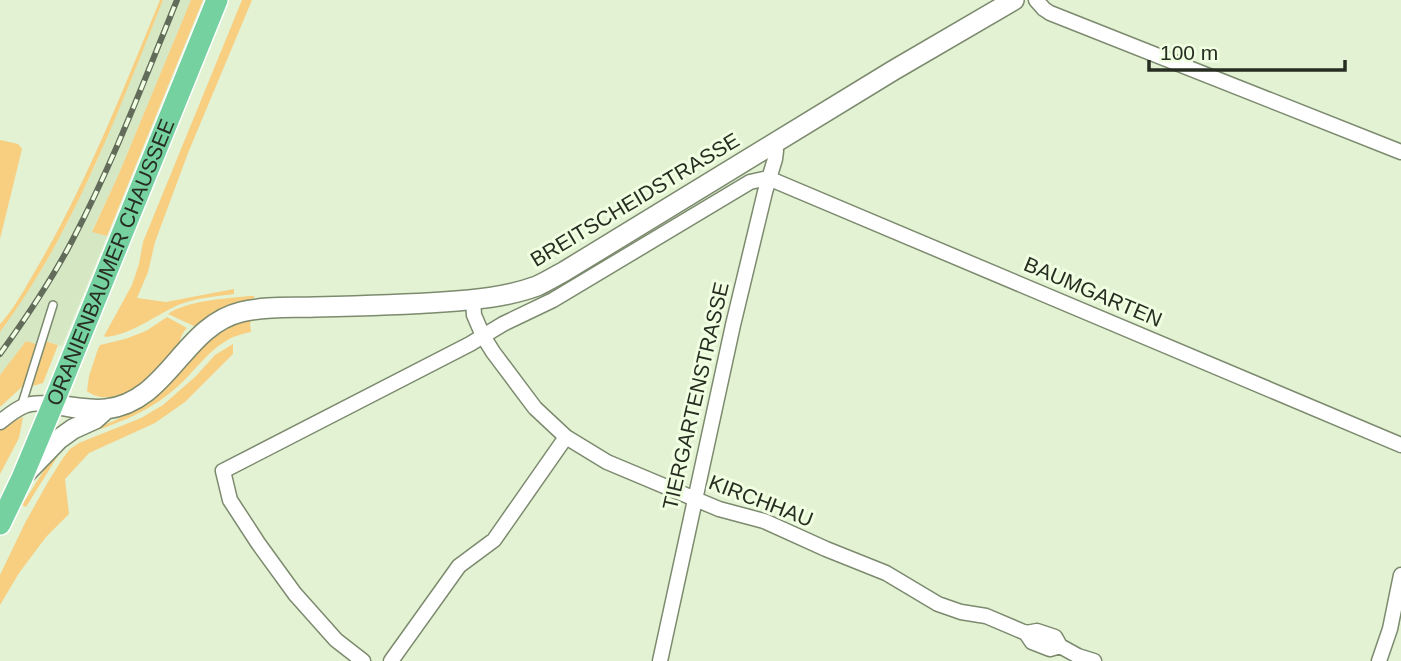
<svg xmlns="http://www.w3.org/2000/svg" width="1401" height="661" font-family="Arial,sans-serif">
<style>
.built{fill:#d5e8c3}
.green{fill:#f8ce81}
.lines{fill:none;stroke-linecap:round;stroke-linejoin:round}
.lane-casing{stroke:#7c8a6e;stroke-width:10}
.street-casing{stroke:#7c8a6e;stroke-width:17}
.secondary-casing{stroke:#7c8a6e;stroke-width:22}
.primary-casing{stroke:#fff;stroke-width:24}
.lane{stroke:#fff;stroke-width:7}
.street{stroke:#fff;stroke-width:14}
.secondary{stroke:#fff;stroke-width:19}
.primary{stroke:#76d1a1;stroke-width:21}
.rail-casing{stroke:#636c5a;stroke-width:6}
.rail{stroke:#f0ffe1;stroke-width:3.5;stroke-dasharray:10;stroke-linecap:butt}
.labels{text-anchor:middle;stroke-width:6;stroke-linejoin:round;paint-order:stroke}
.street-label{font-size:21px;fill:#272d21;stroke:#f0ffe1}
</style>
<rect width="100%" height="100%" fill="#e2f2d3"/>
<!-- built -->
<path class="built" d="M163,0h28l-73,176 -26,55 15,5 -45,110 -16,-5 -10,3 -10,-3 -26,34v-43l38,-56 29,-52 29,-60z"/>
<!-- green -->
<path class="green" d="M160,0h3c-46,114 -89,233 -163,332v-8c13,-13 28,-41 38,-58 49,-84 85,-176 122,-266z
M191,0h12l-96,236 -15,-4 26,-56z
M242,0h10l-64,153 -33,89 -7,30 -11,26 29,4 68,-13v5c-22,3 -44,4 -64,15 -21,11 -40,25 -64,28l-2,-1 28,-51 7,-21 4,-22z
M0,140l18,4 4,5 -22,90z
M249,296h6l-2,3v4l-38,11 -18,11 -3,1 -26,-12c20,-14 57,-15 81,-18z
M167,317l20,11c-8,8 -5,11 -10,19 -13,25 -62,66 -90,44l2,-15 9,-27 2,-4 25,-6 21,-8z
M252,318l-2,6 1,8c-9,2 -18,4 -25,9 -22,13 -36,37 -56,52 -26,21 -56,32 -88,42l-2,-2 34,-12 36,-20 38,-42 32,-29z
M26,341l10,3 -13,42 -23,21v-32z
M45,341l13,4 -15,38 -10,3 -1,-4z
M233,344v10l-48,48 -30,21 -66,30 -24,26 4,35 -23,23 -27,36 -19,32v-30l25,-52 23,-41 15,-24 7,-9 9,-6 62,-25 22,-13 33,-29 19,-21z
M23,417l-4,21 -19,36v-46z
M70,442l-11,12 -33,53 -4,-2 31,-49z"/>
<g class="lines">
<!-- lane casing -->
<g class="lane-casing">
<path id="lane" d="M21,407l32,-102"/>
</g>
<!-- street casing -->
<g class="street-casing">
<path id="street" d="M1036,0l8,9 6,4 351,139
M473,300l1,15 9,21 10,16 42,56 31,29 41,25 112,47 45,12 62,28 60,24 52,31 23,8 25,4 40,17 6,9 18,7 10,-3
M0,422c20,-16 27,-21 53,-18
M1026,633l11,-2 18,6 5,9 18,10 16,5
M363,661l-27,-21 -41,-46 -37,-51 -28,-43 -7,-29 247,-127 33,-20 50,-24 197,-118 18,-4 633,267
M391,661l68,-95 35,-26 72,-103
M660,661l73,-336 32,-133 10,-33 1,-8 -3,-8
M1379,661l11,-32 11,-54"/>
</g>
<!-- secondary casing -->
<g class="secondary-casing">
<path id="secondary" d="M53,404c17,3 36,7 53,5 62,-7 77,-83 135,-97 24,-6 50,-4 74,-5 43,-1 85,-2 128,-5 31,-2 64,-5 94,-16 9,-4 19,-10 28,-15l329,-201 120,-70
M25,474l34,-35 14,-10 22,-10 11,-10"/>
</g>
<!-- primary casing -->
<g class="primary-casing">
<g id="primary">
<path id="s1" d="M0,524l22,-46 31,-74 164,-404"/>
</g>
</g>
<!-- lane -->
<use href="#lane" class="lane"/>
<!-- street -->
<use href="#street" class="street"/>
<!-- secondary -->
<use href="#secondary" class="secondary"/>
<!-- primary -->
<use href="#primary" class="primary"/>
<!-- rail casing -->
<g class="rail-casing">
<path id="rail" d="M0,354c26,-36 51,-73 72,-113 41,-78 72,-160 105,-241"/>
</g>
<!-- rail -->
<use href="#rail" class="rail"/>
</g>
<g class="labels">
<!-- street labels -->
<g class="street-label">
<text transform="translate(635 200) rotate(-31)" y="7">BREITSCHEIDSTRASSE</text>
<text dy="7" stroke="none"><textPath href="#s1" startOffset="284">ORANIENBAUMER CHAUSSEE</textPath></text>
<text transform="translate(1093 292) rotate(23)" y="7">BAUMGARTEN</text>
<text transform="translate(696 396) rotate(-77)" y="7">TIERGARTENSTRASSE</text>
<text transform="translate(761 501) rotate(21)" y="7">KIRCHHAU</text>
</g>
</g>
<!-- scale -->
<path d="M1149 60v10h196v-10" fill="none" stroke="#272d21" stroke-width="3.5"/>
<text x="1160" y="60" font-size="21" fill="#272d21" stroke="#f0ffe1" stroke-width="5" paint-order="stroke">100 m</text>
</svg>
